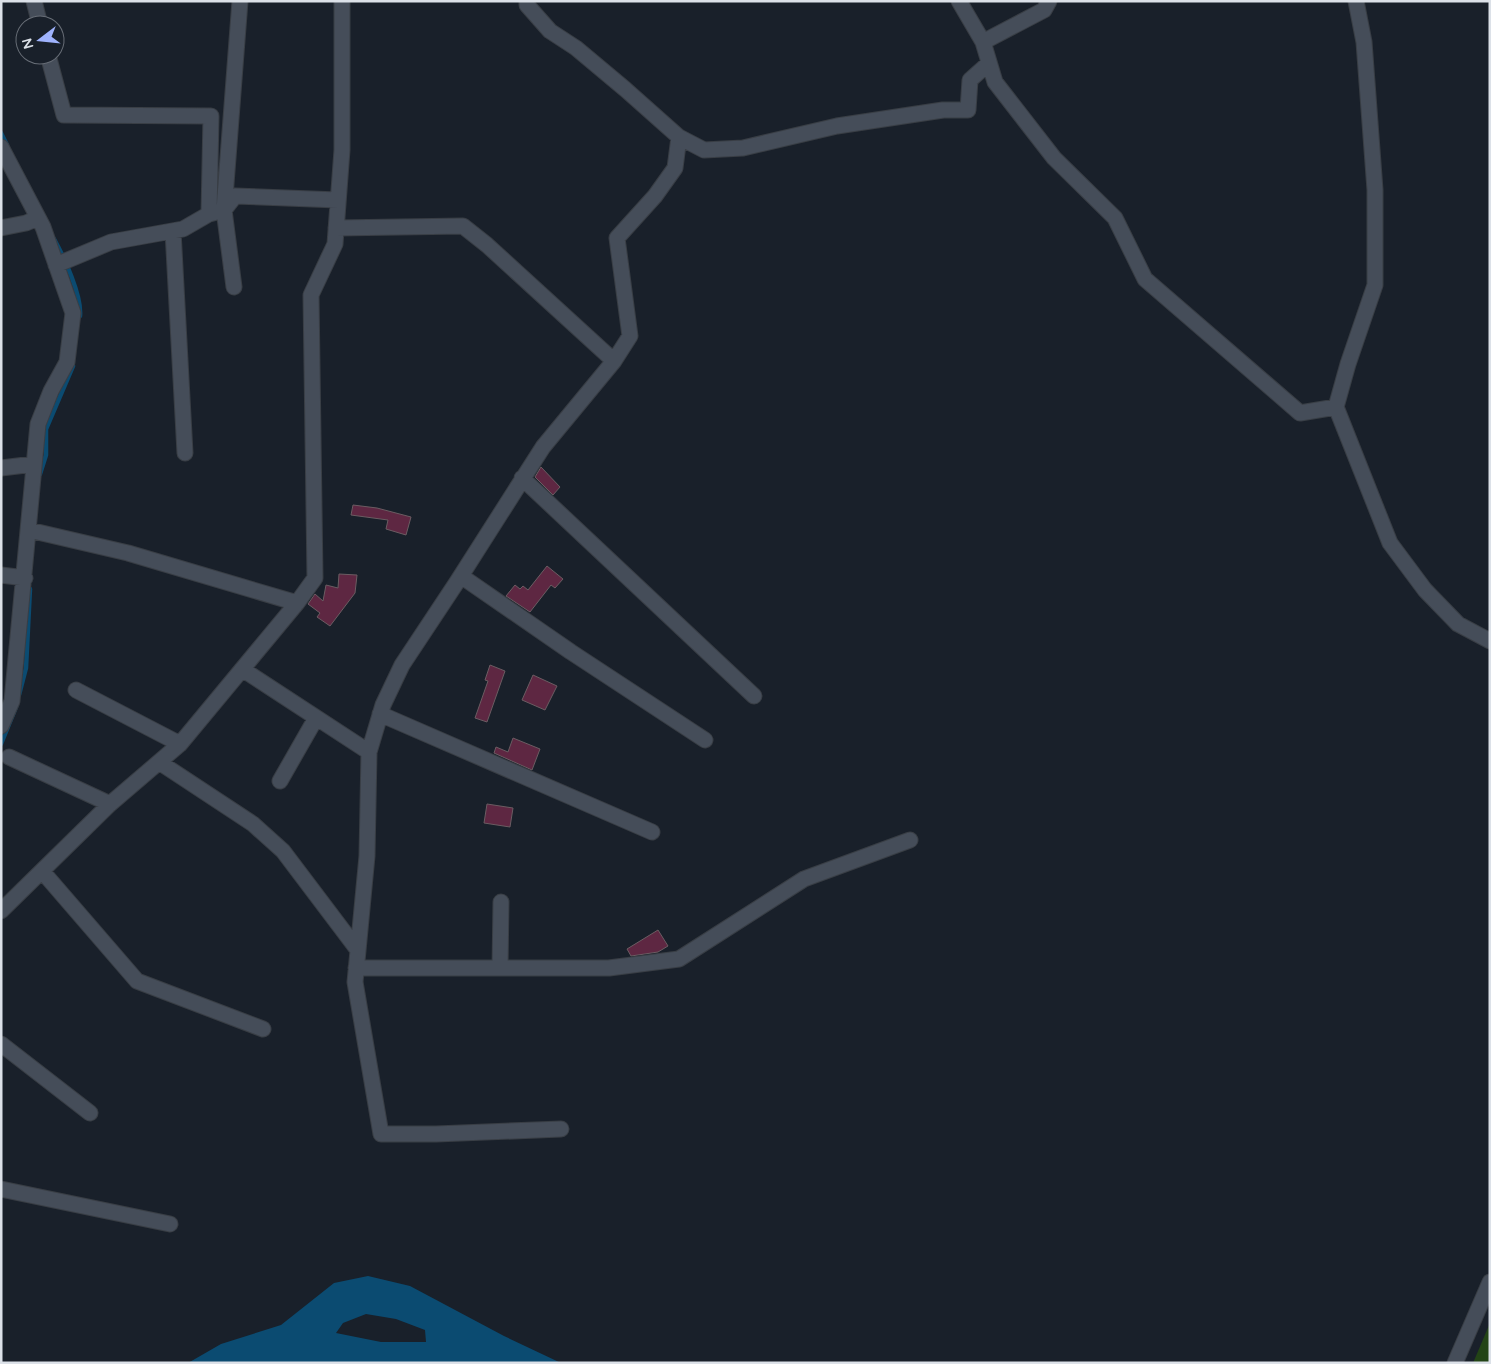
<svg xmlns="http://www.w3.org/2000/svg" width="1491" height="1364" font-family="Quicksand,sans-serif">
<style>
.green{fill:#234416}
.water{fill:#0b4b71;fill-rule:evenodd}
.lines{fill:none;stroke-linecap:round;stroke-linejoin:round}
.stream{stroke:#0b4b71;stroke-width:4.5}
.building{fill:#5e2742;stroke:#6b5c62}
.minor-casing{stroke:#393e45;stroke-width:17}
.minor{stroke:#454d59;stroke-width:15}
</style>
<rect width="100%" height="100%" fill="#19202a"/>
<!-- green -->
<path class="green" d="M1490,1323v40h-17z"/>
<!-- water -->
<path class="water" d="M368,1276l42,10 94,50 57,27h-373l33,-19 60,-19 53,-42zM366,1314l30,5 29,11 1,12h-45l-45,-9 7,-10z"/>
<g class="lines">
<!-- stream -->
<path class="stream" d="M1,133l6,12
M54,239c10,18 28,57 26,77
M40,474l6,-19v-26l27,-63
M19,695l7,-27 4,-79
M1,744l15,-37"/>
</g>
<!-- building -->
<path class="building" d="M541,467l19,20 -7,8 -18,-18z
M353,505l24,3 34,9 -5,18 -20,-6 2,-9 -37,-5z
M547,566l16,13 -8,9 -4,-3 -21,27 -24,-16 9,-11 5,4 3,-3 5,4z
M339,574l18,1 -2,18 -25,33 -13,-9 3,-4 -12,-9 7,-10 8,7 3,-16 12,3z
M490,665l15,6 -18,51 -12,-4 13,-37 -3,-1z
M533,675l24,11 -12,24 -23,-10z
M513,738l27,11 -8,21 -38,-17 2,-6 12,5z
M487,804l26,4 -3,19 -26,-4z
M658,930l10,16 -10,6 -27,4 -4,-7z"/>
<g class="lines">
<!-- minor casing -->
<g class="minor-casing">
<path id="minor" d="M34,1l6,24
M527,1v4l23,26 26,17 49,41 54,48 25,13 39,-2 94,-22 106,-16h25l2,-30 19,-17
M959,1l24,41 12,40 59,76 61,60 30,61 155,134 36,-6
M1356,1l8,41 11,148v95l-27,79 -12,43 54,136 35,47 33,34 32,17
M983,42l61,-32 5,-9
M48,55l16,60 147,1 -2,98
M1,147l42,80 30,86 -6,49 -16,29 -13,33 -26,277 -11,25
M1,228l25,-5 12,-5
M336,228l127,-2 24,19 127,116
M173,231l12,222
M56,265l55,-23 72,-13 26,-15 15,-4 11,-14 103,4
M234,287l-10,-77 16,-209
M1,468l33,-4
M522,478l232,218
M29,530l99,23 169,50
M1,575l24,3
M461,576l110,76 134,88
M242,669l127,83
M76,690l104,54
M380,714l272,118
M9,757l101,47
M159,762l94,62 30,27 74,98
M280,781l36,-63
M42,871l95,110 126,48
M1,911l109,-107 70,-60 117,-141 18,-25 -4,-283 24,-51 7,-94v-149
M356,968h253l70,-9 125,-80 106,-39
M500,968l1,-66
M1,1044l89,69
M561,1129l-125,5h-55l-26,-152 12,-126 2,-104 14,-47 19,-40 55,-83 86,-135 71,-86 16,-25 -13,-98 38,-42 20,-28 4,-31
M1,1189l169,35
M1455,1363l35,-81"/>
</g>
<!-- minor -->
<use href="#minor" class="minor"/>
</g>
<!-- border -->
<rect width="1491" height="1364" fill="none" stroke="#dce1e8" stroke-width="5"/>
<!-- north arrow -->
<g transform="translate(40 40) rotate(254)"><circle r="24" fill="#19202a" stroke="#676d76"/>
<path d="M0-4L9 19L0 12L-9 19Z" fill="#9fb3fd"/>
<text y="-8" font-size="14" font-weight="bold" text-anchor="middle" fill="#dce1e8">N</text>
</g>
</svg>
